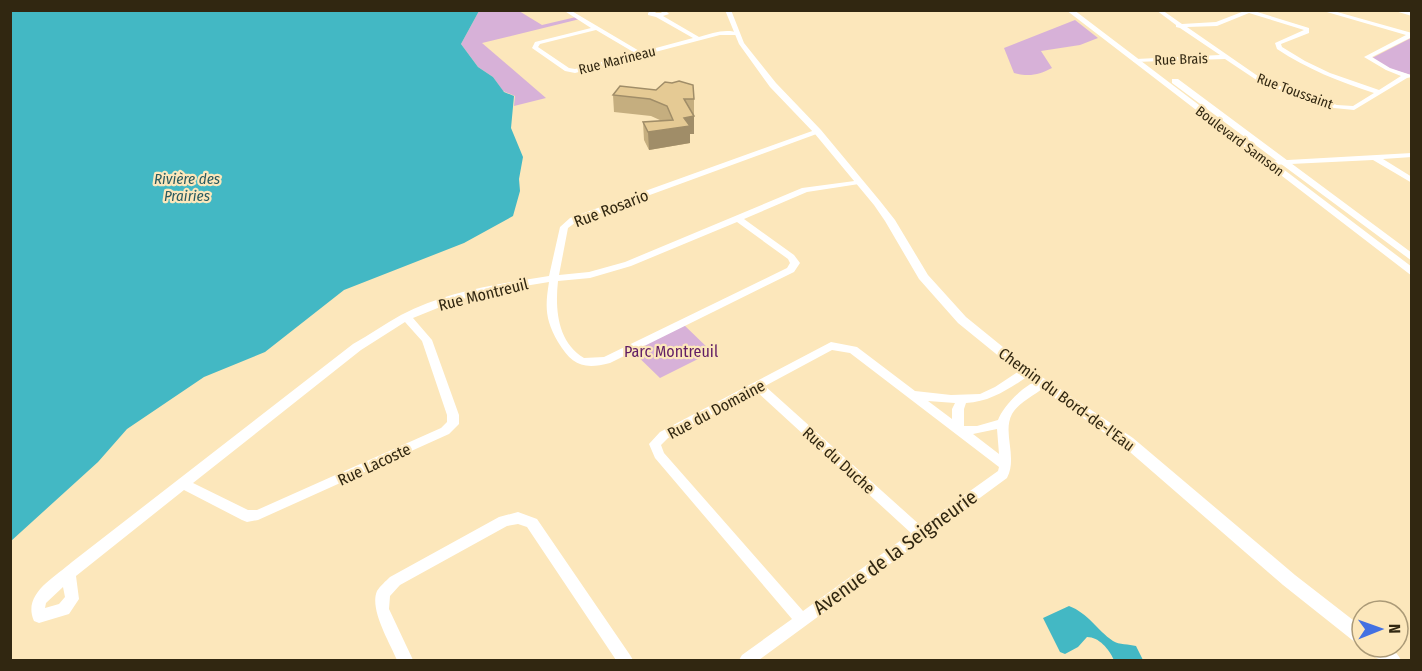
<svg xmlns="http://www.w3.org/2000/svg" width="1422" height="671" font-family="'Fira Sans Condensed',sans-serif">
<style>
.green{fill:#d7b1d8}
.water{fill:#43b8c4}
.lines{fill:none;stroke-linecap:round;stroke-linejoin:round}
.minor{fill:#fff;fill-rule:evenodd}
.tertiary{fill:#fff;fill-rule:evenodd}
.wall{fill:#c5ae7f}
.shaded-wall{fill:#a08d68}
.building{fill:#e5ca94;stroke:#a08d68;stroke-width:1.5}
.labels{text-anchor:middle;stroke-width:4.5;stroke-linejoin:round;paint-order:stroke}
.far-street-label{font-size:14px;fill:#312711;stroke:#fce7bb}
.far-water-label{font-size:15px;font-style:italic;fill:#295a5f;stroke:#fce7bb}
.street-label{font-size:16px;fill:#312711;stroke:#fce7bb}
.park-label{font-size:16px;fill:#601d65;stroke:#fce7bb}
.near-street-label{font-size:20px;fill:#312711;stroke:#fce7bb}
</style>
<rect width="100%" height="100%" fill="#fce7bb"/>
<!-- green -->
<path class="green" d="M479,11h40l23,14 34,-8 4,2 -98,24 64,55 -32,8 1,-10 -12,-5 -10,-14 -15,-10 -17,-23z
M1075,20l23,18 -18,7 -39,6 11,17c-13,7 -23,9 -38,5l-10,-25z
M1411,38v37l-21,-6 -18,-11z
M682,323l30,29 -52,26 -31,-30z"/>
<!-- water -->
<path class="water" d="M11,10l468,1 -18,33 17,23 15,10 11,15 10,4 -3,32 12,29 -4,22 1,12 -7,25 -49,27 -120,47 -79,62 -61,25 -77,52 -29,33 -87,79z
M1069,606c19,7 28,24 44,35 6,4 16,3 23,5l7,14h-29c-5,-11 -15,-23 -27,-23l-9,10 -13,7 -5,-2 -17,-34z"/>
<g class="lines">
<!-- minor -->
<path class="minor" d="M563,10h7l71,42 52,-14 -37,-21 -8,-2v-2l4,-3h6l-3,3h7l-3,-3h6l4,4 -6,2 36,21c13,-4 27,-9 40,-4l-3,2h-16l-145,38 -10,-2 -33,-23 3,-6 56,-14zM596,30l39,23 -60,16 -6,-1 -31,-21 2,-3z
M1156,10h6l20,14 34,-2 31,-12h8l-1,1 55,17v5l-28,11 1,3 23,14 25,12 49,17 22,-14 -15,-6 -22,-13 42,-22 -86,-25h10l82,23v4l-40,20 18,11 21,7 1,2 -5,1 -53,32 -20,-2 -73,-25 -36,-24 -91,3 -1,-1 3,-2 84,-4 -40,-27 -4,-1v-2zM1249,13l55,17 -29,13 2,6c30,20 63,33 97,44l-21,13 -16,-1 -72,-24 -78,-54 30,-1z
M1395,10l17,2v4l-17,-5z
M815,130l7,2 -246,90 -8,6 -9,47 30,-3 36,-10 177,-74 60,-8v4h-3l-52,8 -63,27 50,36 6,8 -6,9 -184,91c-27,7 -38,2 -52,-21 -13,-23 -13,-35 -9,-60l-60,10 -34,9 -42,17 19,22 27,75v9l-10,10 -191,86 -11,2 -5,-2 -58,-30 -108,86 3,23 -10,15 -30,9 -5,-2c-12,-27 20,-43 38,-59l281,-218c16,-9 32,-20 48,-29 46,-24 98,-31 148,-39l11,-49 10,-9zM737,222l51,37 2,4 -3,5 -183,89 -20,1c-27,-16 -29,-50 -26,-77l32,-3 41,-12zM405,322l17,19 25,74v7l-6,6 -184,82h-9l-55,-27 168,-133zM63,587l2,10 -6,7 -14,4 1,-5z
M1412,153v4l-29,2 29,18v6l-39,-23 -104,5 -4,-2 4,-2z
M831,342l26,5 58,44 36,4 29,-1 15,-7 27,-18h8l2,3 -2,3c-20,13 -39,27 -64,28l-2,6v17h13l21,-6c5,-14 32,-43 48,-40l2,3c-10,12 -28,17 -36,31 -10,19 6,43 -5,64l-248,182h-20l3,-5 50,-36 -137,-161 -6,-14 11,-12zM832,350l18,3 149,114 -1,4 -77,55 -156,-140zM756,391l155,142 -108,78 -139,-158 -3,-8 7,-7zM928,401l27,2 -3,6v10zM997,429l2,25 -26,-20z
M518,512l19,7 93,136 3,5h-17l-89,-133 -9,-3 -11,2 -107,59 -10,11 -1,13 24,51h-16c-7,-17 -28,-51 -20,-69 3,-5 9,-10 13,-14l109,-60z"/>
<!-- tertiary -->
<path class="tertiary" d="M725,10h6l13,33 32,40 45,47 59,71 15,19 33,55 38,42 64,52 103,69 162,137 67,52v18l-6,-2 -73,-58 -160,-139 -101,-71 -64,-52 -39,-44 -34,-58 -11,-16 -59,-71 -45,-47 -31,-43z
M1066,10h8l338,257v9z
M1172,79h6l234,174v8l-240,-178z
M1366,647c15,0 28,-2 35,13 -14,1 -28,2 -35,-13z"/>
</g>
<!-- wall -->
<path class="wall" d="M613,95l81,4v35h-4v9l-41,7 -5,-10 -1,-18 19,-1 -11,-5 -37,-4z"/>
<!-- shaded-wall -->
<path class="shaded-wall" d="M694,116v18h-4v9l-41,7 -1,-18 36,-14z"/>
<!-- building -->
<path class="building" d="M679,81l14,4 1,14h-10l10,17 -10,2 6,8 -42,6 -5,-10 30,-2 -6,-14 -17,-7 -37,-4 7,-9 36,4 9,-8 7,1z"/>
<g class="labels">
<!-- far-street labels -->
<g class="far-street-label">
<text transform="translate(1181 59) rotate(-2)" y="5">Rue Brais</text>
<text transform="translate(617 60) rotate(-14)" y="5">Rue Marineau</text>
<text transform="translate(1295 91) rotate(20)" y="5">Rue Toussaint</text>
<text transform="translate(1240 141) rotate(37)" y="5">Boulevard Samson</text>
</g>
<!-- far-water labels -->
<g class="far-water-label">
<text x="187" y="184">Rivière des<tspan x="187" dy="17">Prairies</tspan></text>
</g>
<!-- street labels -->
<g class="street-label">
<text transform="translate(611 208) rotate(-21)" y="6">Rue Rosario</text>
<text transform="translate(483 294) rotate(-14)" y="6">Rue Montreuil</text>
<text transform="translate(1067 399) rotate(36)" y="6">Chemin du Bord-de-l'Eau</text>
<text transform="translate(716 409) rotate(-28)" y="6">Rue du Domaine</text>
<text transform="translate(839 460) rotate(42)" y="6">Rue du Duche</text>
<text transform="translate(374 464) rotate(-25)" y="6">Rue Lacoste</text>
</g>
<!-- park labels -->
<g class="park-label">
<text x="671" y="357">Parc Montreuil</text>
</g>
<!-- near-street labels -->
<g class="near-street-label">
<text transform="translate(895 552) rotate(-36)" y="7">Avenue de la Seigneurie</text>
</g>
</g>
<!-- border -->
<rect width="1422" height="671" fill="none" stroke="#312711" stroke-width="24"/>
<!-- north arrow -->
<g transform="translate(1380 629) rotate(89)"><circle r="28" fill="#fce7bb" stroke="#ab9a77" stroke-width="1.5"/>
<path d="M0-4.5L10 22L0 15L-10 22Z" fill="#4371e2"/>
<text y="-9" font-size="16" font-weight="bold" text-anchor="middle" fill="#312711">N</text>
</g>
</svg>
